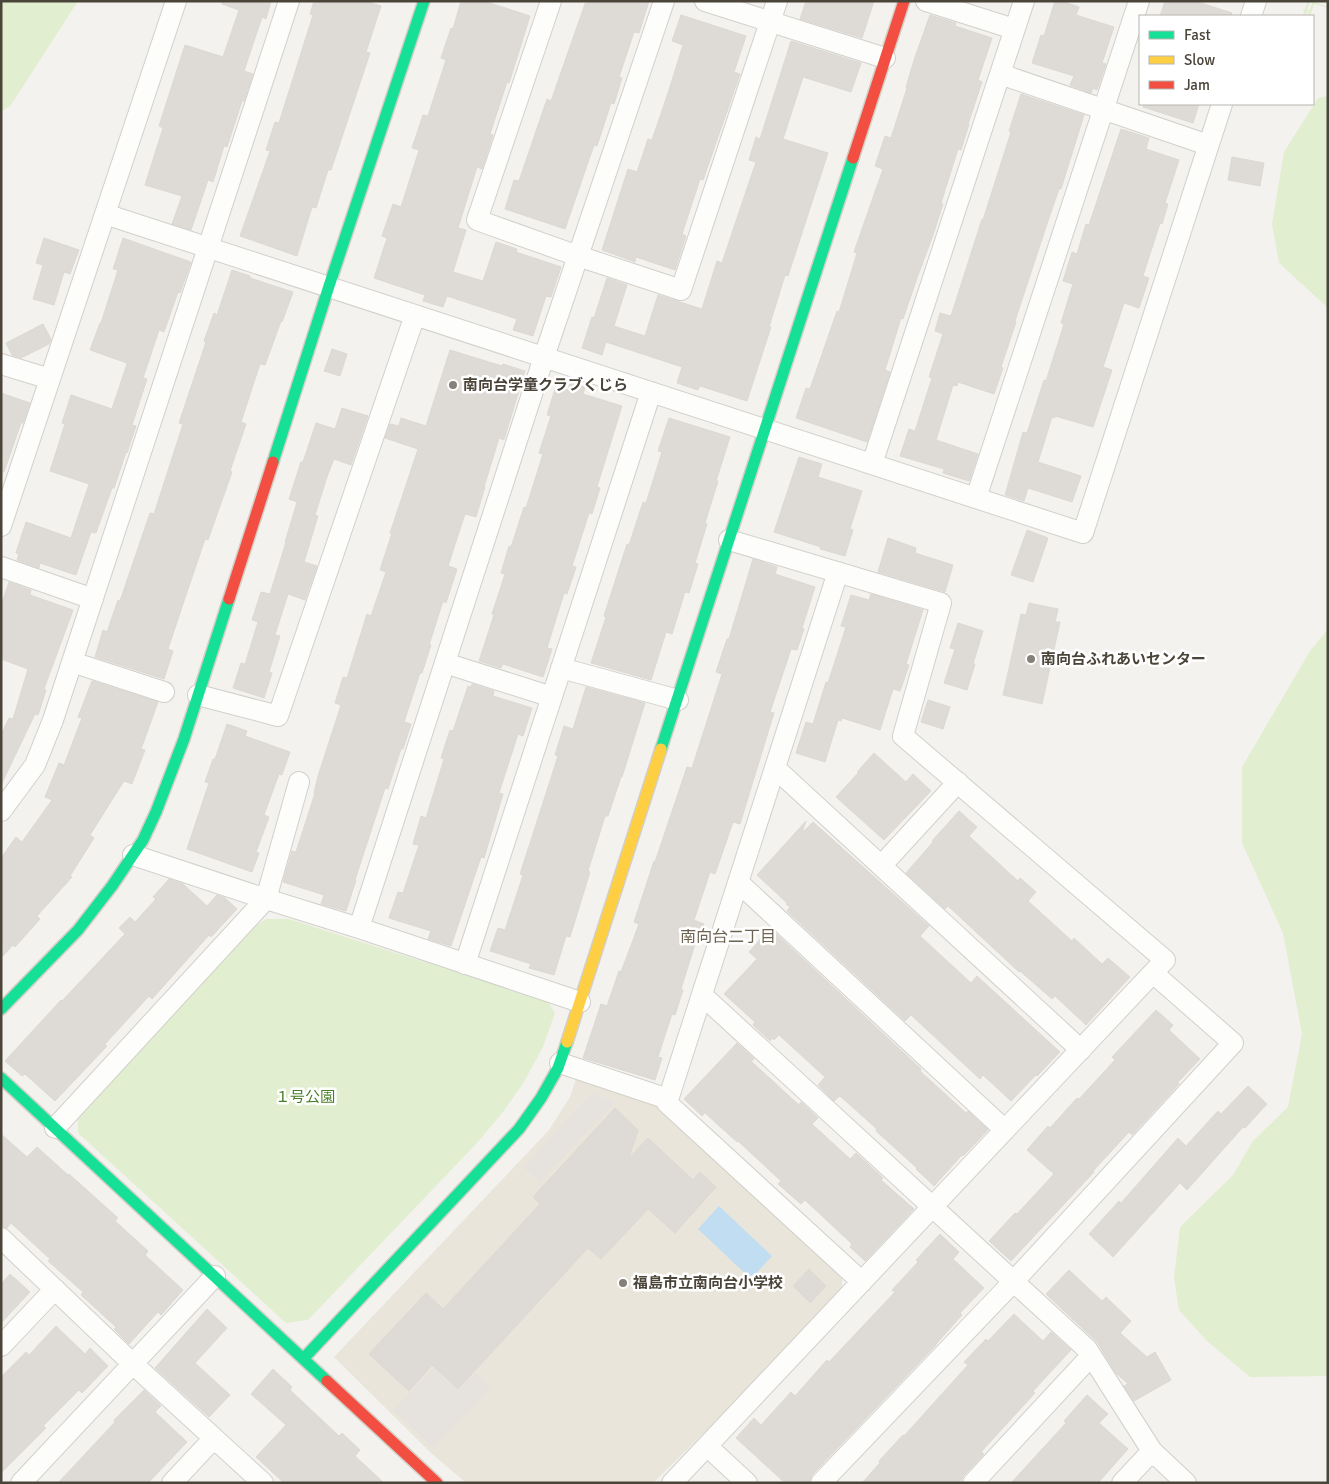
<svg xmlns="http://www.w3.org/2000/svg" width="1329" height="1484" font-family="Signika,'Noto Sans JP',sans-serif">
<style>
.education{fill:#eae5da}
.green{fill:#e1eecf}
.parking{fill:#e6e3df}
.water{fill:#c0ddf1}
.building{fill:#dedbd6;stroke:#dcd9d4}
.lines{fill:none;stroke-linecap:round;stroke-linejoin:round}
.street-casing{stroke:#d2d0cb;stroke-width:22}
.fast-casing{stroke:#d3cfc5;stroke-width:14}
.slow-casing{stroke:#d3cfc5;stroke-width:14}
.jam-casing{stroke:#d3cfc5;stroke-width:14}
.street{stroke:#fdfdfc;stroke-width:20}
.fast{stroke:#16e098;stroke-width:11}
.slow{stroke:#ffcf43;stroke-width:11}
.jam{stroke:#f24e42;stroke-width:11}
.poi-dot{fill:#868178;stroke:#fff;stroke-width:2}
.labels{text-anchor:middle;stroke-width:5;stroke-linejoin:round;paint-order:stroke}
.poi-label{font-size:15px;font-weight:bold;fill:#4b4439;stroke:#fff;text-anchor:start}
.park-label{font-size:15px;fill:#4a7f2a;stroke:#fff}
.neighbourhood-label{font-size:16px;fill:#6e6250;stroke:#fff}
</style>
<rect width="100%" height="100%" fill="#f4f2ee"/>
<!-- education -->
<path class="education" d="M577,1076l84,29 181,171v15l-119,123 -70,69h-187l-35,-30 -97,-96 215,-227 21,-33z"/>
<!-- green -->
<path class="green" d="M1,1h77l-67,104 -10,7z
M1308,1h2l-3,9 2,1 4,-9 13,4 -1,1 -11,-3 -4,12h-2l1,-3 -2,-1 -2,4h-2l1,-4 -1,-3h2z
M1328,96v212l-49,-45 -7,-39 12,-72 34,-54z
M1328,629v747l-78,1 -43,-36 -28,-31 -5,-32 6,-51 53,-52 20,-34 35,-34 14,-73 -19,-101 -41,-90v-76l68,-116z
M266,919h23l258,82 8,12 -12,34 -19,35 -21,30 -27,32 -168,176 -22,3 -208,-190v-21l168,-180z"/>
<!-- parking -->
<path class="parking" d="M591,1093l24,9 -75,81 -17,-16z
M434,1368l24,23 18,-18 15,15 -58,60 -40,-38z"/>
<!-- water -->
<path class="water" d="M719,1206l53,50 -21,23 -53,-50z"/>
<!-- building -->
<path class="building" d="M222,1h49l-5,18 -4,-2 -18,54 9,3 -9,27h-2l-15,46 -3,-1 -11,36 -5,-2 -17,50 -19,-6 10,-28 -37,-11 18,-57 -4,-2 26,-81 38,12 16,-47 -17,-6z
M314,1h51l16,5 -15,46 4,1 -39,117h-3l-12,38 -4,-1 -15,49 -57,-20 30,-85 -4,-1 9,-28 4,1 34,-108 -3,-1z
M461,1h23l46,15 -21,67 -2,-1 -17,52 3,1 -11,34 -5,-2 -19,61 8,2 -13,42 30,9 13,-39 21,7 -1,3 45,15 -10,30 -5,-1 -13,40 -20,-6 4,-11 -70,-23 -4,11 -20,-6 2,-6 -51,-17 13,-40 -5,-2 11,-32 8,3 18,-57 -7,-2 11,-33 5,1 18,-56 -5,-2 10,-30 2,1z
M586,1h63l-10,32 -5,-1 -15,45 3,1 -8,26 -3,-1 -14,43 -3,-1 -29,84 -60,-20 9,-29 5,1 28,-82 4,2z
M806,1h68l-12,37 -62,-19z
M1055,1h7l17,6 -3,8 38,12 -12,36 4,1 -9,26 -4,-2 -2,5 -21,-8 4,-9 -42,-13 9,-28 3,1z
M1165,1h30l37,12 -1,3h-71z
M681,15l65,21 -12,36 6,2 -37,106 -3,-1 -18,55 4,2 -11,34 -39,-13 -1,5 -33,-12 26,-81 9,3 11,-33 4,1 16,-47 15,-48 -11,-4z
M930,15l26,8 -1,3 37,12 -14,42 4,2 -14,42h1l-8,26 -3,-1 -17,54 2,1 -11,34 -15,40 -14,41 -2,-1 -16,52 5,2 -23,70 -71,-24 10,-30 4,1 27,-78 2,1 18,-59 -3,-1 29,-83 -8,-3 10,-30 6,2 16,-50 -1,-1 9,-30z
M791,41l70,22 -10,29 -48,-15 -20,62 45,14 -40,123 -3,-1 -16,52h2l-24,74 -47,-15 -2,4 -21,-7 5,-16 -76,-25 -4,13 -20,-7 10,-31 2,1 13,-40 20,7 -13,41 31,10 13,-41 44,14 15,-48 5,2 14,-42 20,-59 -7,-2 7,-23 4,2z
M1021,94l63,21 -23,74h-2l-11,32 -33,100 1,1 -15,45 2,1 -9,26 -36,-12 -1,4 -4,-1 -17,55 42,14 -9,27 -26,-8 1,-4 -44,-13 9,-27 6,2 17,-53 -3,-1 14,-43 -8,-3 5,-18 11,3 31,-97 1,1 28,-88 -2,-1z
M1144,104h55l-6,19 -50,-16z
M1121,129l28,9 -3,11 33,11 -14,43 3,1 -6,20 -2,-1 -17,53 6,2 -10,30 -15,-5 -21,64 9,3 -19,57 -38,-11v2l-3,-1 -14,45 43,14 -9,26 -44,-14 -4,13 -19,-6 18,-63 4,1 17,-53 2,1 18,-57 -3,-1 12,-39 -10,-3 9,-29 5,2 9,-30 3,1z
M1232,157l32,6 -4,23 -32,-6z
M44,238l35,12 -9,24 -6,-2 -10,33 -21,-6 10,-34 -7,-2z
M123,238l68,24 -11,31 -2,-1 -14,40 -5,-2 -16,48 4,1 -15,46 4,1 -9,27 -1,-1 -12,36h-2l-16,45 -5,-1 -15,43 -36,-12 -1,5 -22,-8 2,-6 -3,-1 10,-31 45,16 18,-54 -39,-13 15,-47 -3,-1 9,-28 41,14 15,-45v-1l-37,-13 10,-27h1l17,-53 -5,-1z
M232,270l18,6v2l43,14 -11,30 -1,-1 -16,44 -5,-1 -19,58 5,2 -16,47 2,1 -24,68 -3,-1 -20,59 -17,51 5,2 -9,28 -69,-22 8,-27 4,2 11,-32 2,1 30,-88 4,1 29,-90 -4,-1 27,-81 -2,-1 10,-28 3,2z
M43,324l8,15 -2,5 -28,14 -9,-3 -6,-12z
M332,349l15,5 -7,22 -16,-5z
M450,350l52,16 1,-2 22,7 -21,69 -5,-2 -15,49h1l-9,30 -11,-3 -17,52 9,3 -11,34 -3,-2 -14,44h2l-9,28h-2l-16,49 7,2 -8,25h-2l-13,40 -3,-1 -30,92h1l-10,31 -25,-7 3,-9 -41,-13 9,-31 4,1 19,-59h-1l4,-17 23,-71 -6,-2 8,-26 4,1 20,-64 4,2 15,-44 -6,-2 12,-37h-2l28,-84 -33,-11 5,-14 9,2 2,-8 25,8z
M570,383l15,4 -2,7 39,12 -25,81 3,1 -8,26 -3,-1 -17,53 4,1 -9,27 -3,-1 -17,55 5,1 -9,28 -40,-13 -2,4 -22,-7 15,-46 -2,-1 13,-40 -4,-1 8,-27 2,1 13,-40 2,1 17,-54 -4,-1 12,-37 -4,-1 9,-29 12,4z
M1,393l29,10 -7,20h-2l-17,49h-3z
M342,408l26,8 -17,49 -17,-6 -6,15 -13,41 3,1 -14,46 13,4 -12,34 -17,-6 -13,41 5,1 -11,36 3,1 -8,25 -31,-10 8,-25 4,1 13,-42 -6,-2 9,-28 9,2 16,-52h-1l12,-40 -8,-3 12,-37h2l13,-39 19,6z
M669,418l61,19 -14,44h2l-13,42 2,1 -12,39 3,1 -9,29 -4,-1 -13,42 -6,-2 -15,48 -60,-17 15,-46 -2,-1 23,-72 2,1 14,-43 3,1 16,-51 -4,-1z
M799,457l23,7 -4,13 44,14 -12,38 3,1 -8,26 -25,-7 1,-2 -47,-15z
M1027,530l21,8 -15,44 -22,-7z
M888,538l28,10 -1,5 38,12 -8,27 -67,-20z
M753,559l24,8 -2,7 40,13 -13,41 2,1 -7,21 -6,-1 -21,63 4,1 -34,111 -7,-2 -18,52 -5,-2 -16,48 10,4 -6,21 -3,-1 -14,45 2,1 -8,25 -3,-1 -14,43 4,1 -7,22 -72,-22 18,-54 6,2 12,-35 2,1 18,-48 -5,-2 20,-61 1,1 32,-95 5,1 30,-94 -6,-2 11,-33h2z
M9,582l22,8 -1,5 43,15 -29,79 2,1 -8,25 -3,-1 -34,71v-50l8,-17 4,1 15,-50 -27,-10v-53z
M871,594l52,16 -17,54 3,1 -9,26 -7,-2 -13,41 -38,-12 -1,3 -3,-1 -13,42 -29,-9 10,-31 7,2 13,-42 2,1 18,-56 -5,-1 10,-31 18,5z
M1029,603l29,6 -3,13h5l-18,82 -39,-9 18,-81 5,1z
M958,623l25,8 -10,33h2l-8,26 -23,-7 11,-34 -5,-1z
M92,681l66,21 -17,47 4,1 -13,34 -8,-3 -34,54 4,3 -24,38 2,1 -35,39 3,3 -25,28 -2,-2 -12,13v-100l15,-21 6,5 30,-42 -7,-3 14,-34 5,2 18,-47 -4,-1z
M472,684l22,7 -1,5 39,12 -9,28 -5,-2 -19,59 4,1 -19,64 -3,-1 -30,89 -23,-7 3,-8 -42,-13 9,-26 5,1 16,-48 -6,-1 8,-28 5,2 18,-59 -3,-1 9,-28 3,1 15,-45 3,1z
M586,687l59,16 -23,74h-1l-13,39h-3l-17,55 2,1 -20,65 -4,-1 -12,39 -25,-7 2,-4 -41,-13 8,-23 7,2 18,-55 -3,-1 38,-118 -3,-1 9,-29 9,3z
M928,700l22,7 -7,22 -22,-7z
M227,724l20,7 -2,5 45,16 -8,23 -3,-1 -15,41 5,2 -13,35 3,1 -7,19 -65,-23 22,-66 -4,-1 8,-23h2z
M874,753l32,29 7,-8 18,17 -47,49 -48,-43 23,-25h-2z
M959,811l18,16 -8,9 49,45 2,-3 16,14 -8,9 44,40 2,-3 28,26 6,-6 22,19 -44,48 -31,-29 -3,3 -32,-28 -1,1 -71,-66 -3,3 -39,-36 27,-31 -1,-1z
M806,821l-4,12 11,-11 116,104 -9,10 51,47 6,-7 83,76 -23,24 -1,-1 -25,26 -28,-26 -3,4 -69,-64 -6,6 -118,-110 3,-4 -4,-3 1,-1 -30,-28z
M169,879l14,5 24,22 10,-11 8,3 12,11 -26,28 -2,-2 -57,64 -3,-3 -44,48 2,2 -52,55 -30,-27 -3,2 -17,-15 56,-61 1,1 63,-67 -6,-6 11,-11 5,5 21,-23 -3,-2z
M770,928l151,141 -1,2 46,42 2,-2 20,19 -25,26 -1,-1 -28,31 -18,-17 1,-1 -41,-37 1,-2 -37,-33 -6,5 -16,-16 7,-8 -46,-42 -5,5 -2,-2 -2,3 -17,-16 2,-3 -31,-28 33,-35 -8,-7z
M1156,1010l17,15 -4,5 31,29 -22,23 1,2 -47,51 -3,-3 -36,39 1,1 -83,89 -22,-20 26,-28 2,1 37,-40 -27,-24 21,-24 2,2 27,-30 2,1 36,-39 -3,-3z
M737,1043l17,16 -3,2 48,44 2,-3 17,16 -6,6 38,35 6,-6 27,25 -2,2 33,29 -49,52 -15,-14 2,-3 -47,-44 -4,4 -23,-20 3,-3 -43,-40 -1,1 -32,-29 -3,3 -18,-17z
M1248,1086l19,18 -22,24 -2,-1 -56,63 -7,-7 -67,74 -24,-23 30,-33 2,2 57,-65 8,8 32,-35 3,3z
M615,1108l23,22 -9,28 19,-20 45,42 7,-8 16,15 -41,46 -27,-24 -47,50 -13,-11 -130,141 -26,-24 -23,26 -40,-37 57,-61 17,16 97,-105 -7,-7z
M1,1134l26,23 10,-10 31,28 1,-1 49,44 -3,3 33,30 -3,4 38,35 -22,25 -3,-3 -29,32 -15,-15 2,-2 -35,-32 2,-3 -35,-31 2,-2 -39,-36 -4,5 -6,-2z
M940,1234l19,18 -6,7 31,29 -24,25 2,2 -26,29v1l-124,130 -3,8h-24l-49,-45 18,-20 7,7 30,-33 4,4 32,-36 2,2 66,-70 -3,-2 26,-28 -2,-2z
M809,1269l17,17 -16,17 -17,-17z
M1069,1270l33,31 4,-4 25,24 -11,12 27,24 8,-5 16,28 -37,21 -10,-15 4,-2 -12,-11 -19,-31 -51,-48z
M10,1274l20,18 -29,31v-39z
M207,1309l20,19 -32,35 35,32 -21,22 -54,-49z
M1014,1314l29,27 8,-9 20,18 -38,41 2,2 -54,59 3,2 -20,21 -3,5 -2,3h-97l18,-20 -1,-2 24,-26 1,1 64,-71 -4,-3 22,-23 2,2z
M56,1326l29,28 5,-6 18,18 -26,27 -3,-3 -36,36 3,2 -45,45v-96l25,-25 3,3z
M273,1369l19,18 -2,3 49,46 3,-3 18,17 -5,6 29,27h-100l-28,-26 30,-32 -35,-31z
M144,1390l17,16 -6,6 32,30 -39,41h-90l57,-61 -1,-2z
M1087,1395l21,19 -9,9 29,26 -30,34h-87l55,-60 -2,-2z"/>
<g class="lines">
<!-- street casing -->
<g class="street-casing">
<path id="street" d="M551,1l-74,219 101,36 103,34 96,-289
M705,1l180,57
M926,1l88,28
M1251,16l5,-15
M1000,74l208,71
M105,214l978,319 139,-429
M1,364l49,15
M872,464l152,-463
M976,498l163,-497
M1,526l175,-525
M1,567l92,32
M838,572l-171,531 195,179
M72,662l92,30
M445,663l107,34
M561,668l117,32
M198,695l80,21 137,-401
M775,768l306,282
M1,811l34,-46 18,-45 236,-719
M133,855l133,44 33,-117
M881,866l77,-84
M738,882l267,248
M359,928l185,-571 120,-356
M465,964l186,-572
M702,995l385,354 65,102 34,32
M560,1063l108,36
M55,1128l211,-229 93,29 221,74
M1,1238l132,126 130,119
M1,1346l54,-57
M707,1446l40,37
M21,1483l194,-207
M172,1483l42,-45
M672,1483l493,-523 -262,-224 38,-133 -212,-63
M821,1483l192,-201 220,-239 -80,-70
M973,1483l118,-127
M1122,1483l30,-32"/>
</g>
<!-- fast casing -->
<g class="fast-casing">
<path id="fast" d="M273,462l56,-176 95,-285
M661,749l192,-591
M1,1009l77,-79 34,-44 31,-46 13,-28 28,-73 45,-140
M1,1078l326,303
M304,1358l215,-229 22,-31 17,-30 9,-26"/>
</g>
<!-- slow casing -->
<g class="slow-casing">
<path id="slow" d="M567,1042l94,-293"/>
</g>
<!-- jam casing -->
<g class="jam-casing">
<path id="jam" d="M853,158l51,-157
M229,599l44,-137
M327,1381l110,102"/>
</g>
<!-- street -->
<use href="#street" class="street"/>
<!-- fast -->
<use href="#fast" class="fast"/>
<!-- slow -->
<use href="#slow" class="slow"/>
<!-- jam -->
<use href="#jam" class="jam"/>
</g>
<!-- markers -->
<g class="poi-dot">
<circle cx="453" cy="385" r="5"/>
<circle cx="1031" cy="659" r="5"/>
<circle cx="623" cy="1283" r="5"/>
</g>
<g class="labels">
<!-- poi labels -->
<g class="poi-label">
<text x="463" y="390">南向台学童クラブくじら</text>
<text x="1041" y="664">南向台ふれあいセンター</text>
<text x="633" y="1288">福島市立南向台小学校</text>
</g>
<!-- park labels -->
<g class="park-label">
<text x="305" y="1102">１号公園</text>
</g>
<!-- neighbourhood labels -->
<g class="neighbourhood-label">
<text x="728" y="942">南向台二丁目</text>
</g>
</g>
<!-- border -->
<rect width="1329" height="1484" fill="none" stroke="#4b4439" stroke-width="5"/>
<!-- legend -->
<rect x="1139" y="15" width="175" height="90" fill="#ffffff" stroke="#b7b4b0"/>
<rect x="1149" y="31" width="25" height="8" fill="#16e098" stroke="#b7b4b0"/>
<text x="1184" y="40" font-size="15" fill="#4b4439">Fast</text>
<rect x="1149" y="56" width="25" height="8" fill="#ffcf43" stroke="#b7b4b0"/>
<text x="1184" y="65" font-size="15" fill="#4b4439">Slow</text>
<rect x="1149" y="81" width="25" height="8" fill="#f24e42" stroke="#b7b4b0"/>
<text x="1184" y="90" font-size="15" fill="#4b4439">Jam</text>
</svg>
